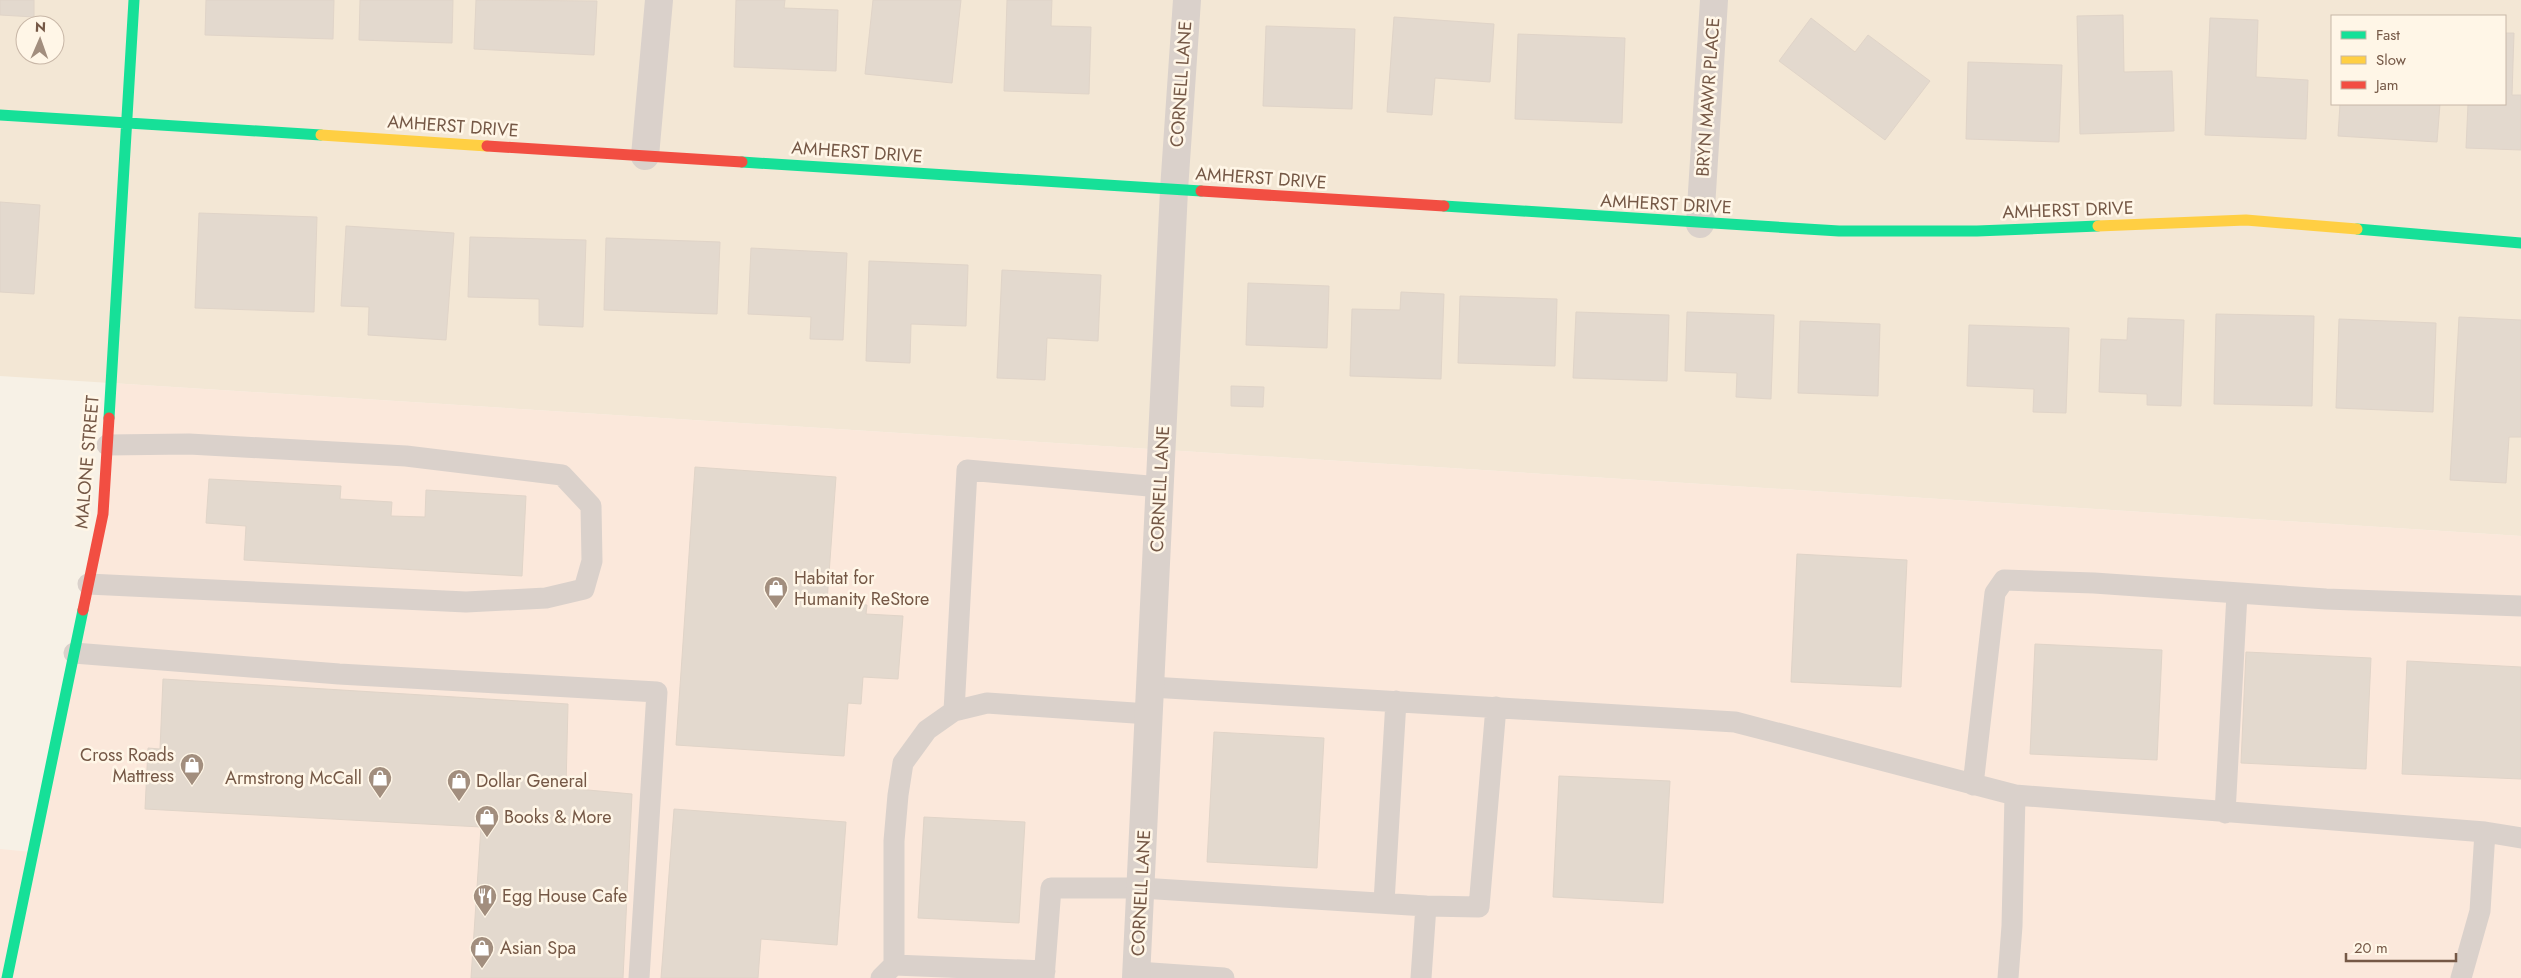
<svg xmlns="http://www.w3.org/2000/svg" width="2521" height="978" font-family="Jost,sans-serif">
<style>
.residential{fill:#f3e7d5;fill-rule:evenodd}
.commercial{fill:#fbe8db}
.building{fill:#e3d9ce;stroke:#e0d4c8}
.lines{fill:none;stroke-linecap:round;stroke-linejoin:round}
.lane{stroke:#dad1cb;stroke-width:21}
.street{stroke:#dad1cb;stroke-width:28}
.fast{stroke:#16e098;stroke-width:11}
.slow{stroke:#ffcf43;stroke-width:11}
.jam{stroke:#f24e42;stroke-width:11}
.labels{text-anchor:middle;stroke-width:5;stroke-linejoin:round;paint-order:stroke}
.street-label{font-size:18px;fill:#755846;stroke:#fff6e7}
.poi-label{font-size:18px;fill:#755846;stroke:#fff6e7;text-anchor:start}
</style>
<rect width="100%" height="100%" fill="#f7f1e6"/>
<!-- residential -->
<path class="residential" d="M0,0h2521v536l-2521,-160zM2332,16h173v88h-173zM25,25h30v30h-30z"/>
<!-- commercial -->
<path class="commercial" d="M111,383l2410,153v442h-2521v-129l32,3 71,-338z"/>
<!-- building -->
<path class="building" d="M0,0h34v17l-34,-2z
M206,0h128l-1,39 -128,-4z
M360,0h93l-1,43 -93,-3z
M476,0l121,1 -3,54 -120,-6z
M736,0h49l-1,8 54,2 -2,61 -102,-4z
M873,0h88l-9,83 -87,-9z
M1007,0h45l-1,26 40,1 -2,67 -85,-3z
M2123,15l1,57 48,-1 2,60 -94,3 -3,-118z
M1394,17l100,7 -4,58 -55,-4 -3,37 -45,-3z
M1811,18l44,34 13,-17 62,46 -45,59 -106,-79z
M2210,18l48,2 -2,57 52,3 -2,59 -101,-4z
M1266,26l89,3 -3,80 -89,-3z
M2505,33h9l-2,62h9v55l-55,-2 2,-44h37z
M1518,34l107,4 -3,85 -107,-4z
M1968,62l94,3 -3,77 -93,-3z
M2340,104h100l-3,38 -99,-6z
M0,202l40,3 -6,89 -34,-2z
M199,213l118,4 -3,95 -119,-4z
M346,226l108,7 -8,107 -78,-5 1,-28 -28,-1z
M470,237l116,3 -3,87 -44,-2v-26l-71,-2z
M606,238l114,4 -3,72 -113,-4z
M751,248l96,5 -4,87 -33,-1 1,-22 -63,-3z
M869,261l99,4 -2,61 -55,-2 -1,39 -44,-2z
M1002,270l99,5 -3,66 -51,-3 -2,42 -48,-2z
M1248,283l81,3 -2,62 -81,-3z
M1401,292l43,2 -3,85 -91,-3 2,-67 48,1z
M1460,296l97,3 -2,67 -97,-3z
M1576,312l93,3 -2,66 -94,-3z
M1687,312l87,3 -3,84 -35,-2 1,-24 -52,-2z
M2216,314l98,2 -2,90 -98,-2z
M2459,317l62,3v117h-12l-3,46 -56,-3z
M2128,318l56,2 -3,86 -34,-1v-11l-48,-2 2,-53 26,1z
M2339,319l97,4 -3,89 -97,-4z
M1800,321l80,3 -2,72 -80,-3z
M1969,325l100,3 -3,85 -33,-1 1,-23 -67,-3z
M1231,386l33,1 -1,20 -32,-1z
M695,467l141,10 -9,125 40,3 -1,9 37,2 -5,63 -35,-2 -2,27 -13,-1 -4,53 -168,-11z
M209,479l132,7 -1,13 52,3 -1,14 34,1 1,-27 100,6 -4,80 -278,-16 2,-34 -40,-3z
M1797,554l110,6 -6,127 -110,-5z
M2035,644l127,6 -5,110 -127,-6z
M2246,652l125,6 -5,111 -125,-6z
M2407,661l114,6v112l-119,-5z
M163,679l405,25 -2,84 66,6 -9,184h-152l10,-151 -336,-18 3,-61 12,1z
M1214,732l110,6 -7,130 -110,-6z
M1559,776l111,5 -7,122 -110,-6z
M674,809l172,13 -9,123 -76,-6 -3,39h-97z
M924,817l101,5 -6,101 -101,-5z"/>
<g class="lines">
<!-- lane -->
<path class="lane" d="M88,584l378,18 80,-4 38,-9 8,-28 -1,-55 -29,-31 -156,-19 -217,-12 -82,1
M74,653l265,21 318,18 -18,286
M1151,687l584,35 280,73 470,37 36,6
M954,711l13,-241 193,17
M1973,785l22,-192 9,-13 90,3 232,16 195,7
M2225,813l12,-219
M1384,902l12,-201
M1426,906l53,1 17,-200
M894,965l151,6
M1137,972l87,6
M881,978l13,-13v-124l4,-46 5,-32 24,-33 27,-19 33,-8 162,11
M1044,978l7,-90h90l285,18 -5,72
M2008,978l4,-52 3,-131
M2461,978l19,-67 5,-79"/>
<!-- street -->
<path class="street" d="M645,156l14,-156
M1700,224l14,-224
M1136,978l38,-788 13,-190"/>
<!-- fast -->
<path class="fast" d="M0,115l321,20
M742,162l459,29
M1444,206l395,25h138l121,-5
M2357,229l164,14
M109,418l25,-418
M7,978l76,-368"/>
<!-- slow -->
<path class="slow" d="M321,135l166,11
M2098,226l148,-6 111,9"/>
<!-- jam -->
<path class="jam" d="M487,146l255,16
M1201,191l243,15
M83,610l20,-96 6,-96"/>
</g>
<!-- icons -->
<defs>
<g id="shop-pin" transform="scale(1.25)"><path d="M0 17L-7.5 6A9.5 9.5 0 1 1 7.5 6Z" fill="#a28e7e" stroke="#fff6e7"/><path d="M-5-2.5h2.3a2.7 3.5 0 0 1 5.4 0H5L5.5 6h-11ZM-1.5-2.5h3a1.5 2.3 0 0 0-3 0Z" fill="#fff"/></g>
<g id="restaurant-pin" transform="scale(1.25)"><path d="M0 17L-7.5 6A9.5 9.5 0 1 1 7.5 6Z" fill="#a28e7e" stroke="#fff6e7"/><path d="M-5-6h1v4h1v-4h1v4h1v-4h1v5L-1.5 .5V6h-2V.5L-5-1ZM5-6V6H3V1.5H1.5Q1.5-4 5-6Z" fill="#fff"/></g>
</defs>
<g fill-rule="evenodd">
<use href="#shop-pin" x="776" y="588"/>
<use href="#shop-pin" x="192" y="765"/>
<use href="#shop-pin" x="380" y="778"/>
<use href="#shop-pin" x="459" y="781"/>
<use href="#shop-pin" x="487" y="817"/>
<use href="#restaurant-pin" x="485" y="896"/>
<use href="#shop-pin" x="482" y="948"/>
</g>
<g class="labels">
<!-- street labels -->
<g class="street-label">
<text transform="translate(1181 84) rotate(-86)" y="6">CORNELL LANE</text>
<text transform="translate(1708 97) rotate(-86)" y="6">BRYN MAWR PLACE</text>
<text transform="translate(453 126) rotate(4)" y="6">AMHERST DRIVE</text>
<text transform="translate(857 152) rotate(4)" y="6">AMHERST DRIVE</text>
<text transform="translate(1261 178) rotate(4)" y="6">AMHERST DRIVE</text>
<text transform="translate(1666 204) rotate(3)" y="6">AMHERST DRIVE</text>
<text transform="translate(2068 210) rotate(-2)" y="6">AMHERST DRIVE</text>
<text transform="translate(87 462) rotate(-85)" y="6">MALONE STREET</text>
<text transform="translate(1160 489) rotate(-87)" y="6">CORNELL LANE</text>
<text transform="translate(1141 893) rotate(-87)" y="6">CORNELL LANE</text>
</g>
<!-- poi labels -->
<g class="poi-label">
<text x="794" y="584">Habitat for<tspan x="794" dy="21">Humanity ReStore</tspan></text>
<text x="174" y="761" text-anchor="end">Cross Roads<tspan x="174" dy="21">Mattress</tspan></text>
<text x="362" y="784" text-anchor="end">Armstrong McCall</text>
<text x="476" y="787">Dollar General</text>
<text x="504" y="823">Books &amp; More</text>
<text x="502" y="902">Egg House Cafe</text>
<text x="500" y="954">Asian Spa</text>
</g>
</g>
<!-- legend -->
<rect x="2331" y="15" width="175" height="90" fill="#fff6e7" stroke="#c8b7a7"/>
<rect x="2341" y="31" width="25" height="8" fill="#16e098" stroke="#c8b7a7"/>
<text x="2376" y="40" font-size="15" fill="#755846">Fast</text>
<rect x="2341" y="56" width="25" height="8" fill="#ffcf43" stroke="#c8b7a7"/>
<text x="2376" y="65" font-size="15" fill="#755846">Slow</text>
<rect x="2341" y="81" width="25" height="8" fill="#f24e42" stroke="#c8b7a7"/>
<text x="2376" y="90" font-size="15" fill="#755846">Jam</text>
<!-- north arrow -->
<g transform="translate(40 40) rotate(2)"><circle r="24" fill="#fff6e7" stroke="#c8b7a7"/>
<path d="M0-4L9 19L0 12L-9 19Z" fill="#a28e7e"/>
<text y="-8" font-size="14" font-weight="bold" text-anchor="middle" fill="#755846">N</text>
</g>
<!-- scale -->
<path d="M2346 953v8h110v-8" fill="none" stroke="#755846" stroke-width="2.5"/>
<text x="2354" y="953" font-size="15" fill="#755846" stroke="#fff6e7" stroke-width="4" paint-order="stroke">20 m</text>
</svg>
